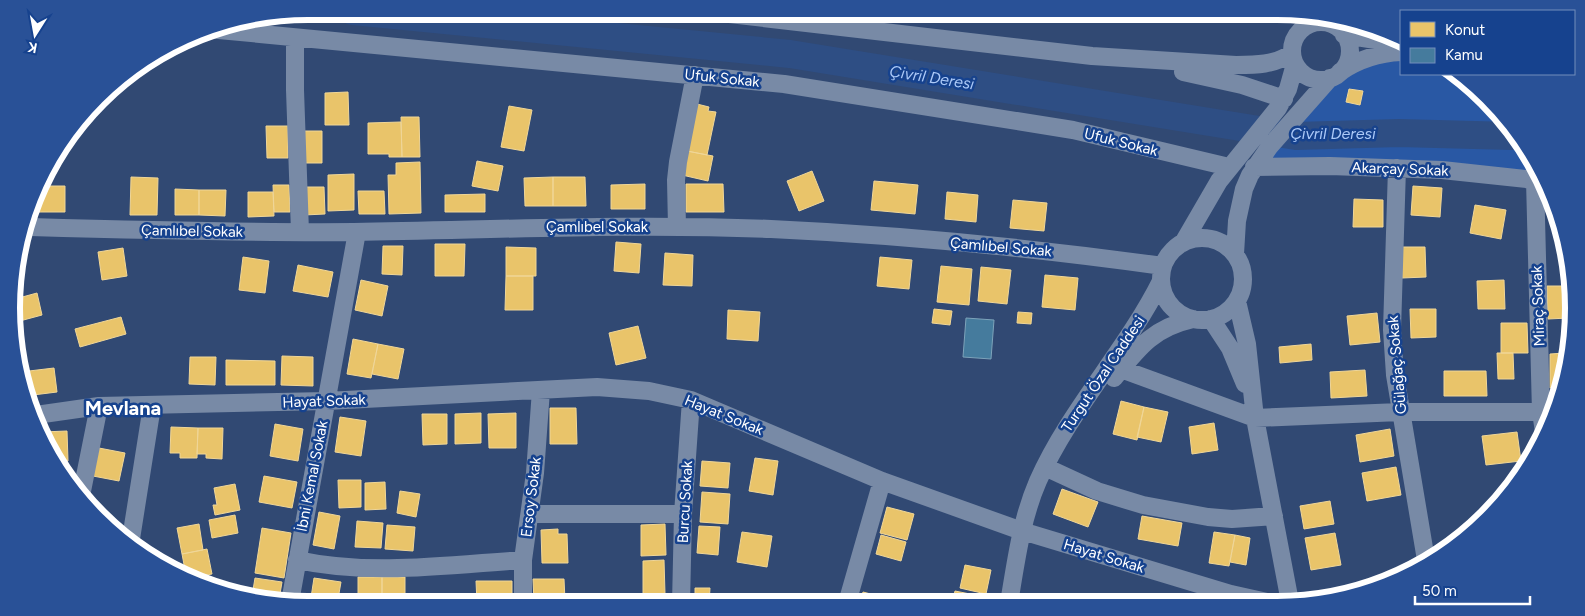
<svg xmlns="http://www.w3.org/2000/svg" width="1585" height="616" font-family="Figtree,sans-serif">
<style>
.green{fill:#2958a4}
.homes{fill:#e9c46a;stroke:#f0d697}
.public{fill:#457b9d;stroke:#7da3ba}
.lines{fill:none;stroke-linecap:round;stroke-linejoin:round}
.river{stroke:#2e4e84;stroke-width:28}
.minor{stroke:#788aa6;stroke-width:18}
.labels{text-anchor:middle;stroke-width:5;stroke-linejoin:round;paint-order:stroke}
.street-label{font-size:15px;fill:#fff;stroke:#16428e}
.water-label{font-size:16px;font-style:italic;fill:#acc9f7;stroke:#16428e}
.district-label{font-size:20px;font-weight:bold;fill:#fff;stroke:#16428e}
.rim{fill:none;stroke:#fff;stroke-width:6}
</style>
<rect width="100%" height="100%" fill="#314973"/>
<!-- green -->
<path class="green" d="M1401,52v22h52l19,11 71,91 -286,-13 73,-85z"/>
<!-- homes -->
<path class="homes" d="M1349,89l14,2 -3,14 -14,-3z
M348,92l1,33h-24v-32z
M697,104l12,3 -1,4 8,1 -9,43 -20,-4z
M509,106l23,4 -8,41 -23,-4z
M401,117h18l1,40h-18z
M401,122l1,35h-13v-3h-21v-31z
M266,126h22v32h-21z
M302,131h20v32h-19z
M687,151l26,5 -5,25 -26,-6z
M477,161l26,5 -5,25 -26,-5z
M420,162l1,51 -32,1 -1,-39h8v-12z
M812,171l12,30 -25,10 -12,-30z
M354,174v36l-26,1v-36z
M131,177l27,1 -1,37h-27z
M553,177v29h-28l-1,-28z
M553,177h32l1,29h-33z
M874,181l44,4 -3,29 -44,-4z
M645,184v25h-34v-24z
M686,184h37l1,28h-38z
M273,185h16l1,27h-16z
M42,186h23v26h-27l-1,-12z
M1413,186l29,2 -2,29 -29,-2z
M304,187h20l1,27 -21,1z
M175,189l24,1v25h-24z
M199,190h27l-1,26 -26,-1z
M358,191h26l1,23h-26z
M248,192h25l1,24 -26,1z
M947,192l31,3 -2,27 -31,-3z
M485,194v18h-40v-17z
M1354,199l29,1v27h-30z
M1013,200l34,3 -3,28 -34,-3z
M1475,205l31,5 -5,29 -31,-6z
M616,242l25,2 -2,29 -25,-2z
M435,244h30l-1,32h-29z
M383,246h20l-1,29 -20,-1z
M506,247l30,1v28h-30z
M1401,247h24l1,30 -24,1z
M123,248l4,28 -25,4 -4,-28z
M665,253l28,2 -1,31 -29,-1z
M243,257l26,4 -4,32 -26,-3z
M880,257l32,3 -3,29 -32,-3z
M298,265l35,7 -5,25 -35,-6z
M941,266l31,3 -3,36 -32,-3z
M981,267l30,3 -4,34 -29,-3z
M1045,275l33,3 -3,32 -33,-3z
M506,276h27v34h-28z
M361,280l27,6 -6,30 -27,-6z
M1504,280l1,29h-27l-1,-28z
M1547,286h25l-3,32 -21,1z
M37,293l5,22 -26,7 -1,-23z
M934,309l18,2 -2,14 -18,-2z
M1410,309h26v28l-25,1z
M728,310l32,2 -2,29 -31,-2z
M1018,312l14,1 -1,11 -14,-1z
M1377,313l3,29 -30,3 -3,-29z
M121,317l5,17 -46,13 -5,-18z
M1501,323h26l1,30h-27z
M638,326l8,32 -30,7 -7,-32z
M353,339l25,5 -7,34 -24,-4z
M378,344l26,5 -6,30 -26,-5z
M1311,344l1,16 -32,3 -1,-16z
M1497,353h16l1,26h-16z
M1565,353l-5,35h-10v-34z
M282,356l31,1v29l-32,-1z
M190,357h26l-1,28 -26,-1z
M226,360l49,1v24h-49z
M54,368l3,24 -24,3 -4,-24z
M1365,370l2,26 -36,2 -1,-26z
M1444,371h42l1,25h-43z
M1121,401l23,6 -7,33 -24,-6z
M1144,407l24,5 -7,30 -24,-5z
M550,408h26l1,36h-27z
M481,413v30l-26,1v-30z
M516,413v35h-27l-1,-34z
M422,414h25v30l-24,1z
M340,417l26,4 -5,35 -26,-4z
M1214,423l4,27 -26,4 -3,-27z
M275,424l28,5 -5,32 -28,-5z
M171,427l27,1 -1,30h-17v-5h-10z
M198,428h25l-1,31 -16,-1v-4h-9z
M1390,429l4,27 -34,6 -4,-27z
M67,431l1,30 -12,1 -5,-5 -9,-25z
M1517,432l4,29 -35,4 -4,-29z
M99,448l26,5 -6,28 -26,-5z
M755,458l23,3 -5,34 -24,-4z
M702,461l28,2 -2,25 -28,-2z
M1396,467l5,28 -34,6 -5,-28z
M264,476l33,6 -5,26 -33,-6z
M338,480h23v27l-22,1z
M385,482l1,27 -21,1v-27z
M235,484l5,26 -25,5 -2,-10h4l-3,-17z
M1062,489l36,13 -10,25 -35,-13z
M400,491l20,3 -4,23 -19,-4z
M702,492l28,2 -2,30 -28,-2z
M1330,501l4,23 -30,5 -4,-23z
M887,507l27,7 -7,26 -27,-7z
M319,512l21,4 -6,33 -21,-4z
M235,515l3,18 -26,5 -3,-18z
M1142,516l40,7 -4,23 -40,-7z
M357,521l26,2 -2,25 -26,-1z
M199,524l4,26 -21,4 -5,-26z
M665,524l1,31 -25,1v-31z
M387,525l28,2 -2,24 -28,-2z
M699,526l21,1 -2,28 -21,-2z
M262,528l29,5 -7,45 -29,-5z
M558,529v5h9l1,29h-26l-1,-33z
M742,532l30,4 -5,31 -30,-5z
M1214,532l21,3 -6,31 -20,-3z
M1335,533l6,32 -30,5 -6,-32z
M881,535l25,7 -5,19 -25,-7z
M1235,535l15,3 -4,27 -16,-3z
M207,549l5,25 -21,4 -5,-3 -4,-21z
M664,560l1,34h-22v-33z
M965,565l26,5 -5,24 -26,-6z
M358,577h24v25h-24z
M382,577h23v25h-23z
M255,578l27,4 -3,18 -27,-4z
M314,578l27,4 -4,23 -27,-1z
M533,579h31l1,22 -31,1z
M476,581h36v21l-35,1z
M695,588h15l-1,16h-14z
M955,591l30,6 -1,6h-32z
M863,592l27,7 -1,4h-29z
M1036,597l26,5v1h-27z
M619,601h47v3h-47z"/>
<!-- public -->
<path class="public" d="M966,318l28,2 -3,39 -28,-2z"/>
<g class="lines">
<!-- river -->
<path class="river" d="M353,11l437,43 506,82 103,-3 113,3"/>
<!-- minor -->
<path class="minor" d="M703,11l389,45 144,9c19,0 39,0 56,-12
M1292 51a29 29 0 1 1 58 0a29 29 0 1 1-58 0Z
M208,29l576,55 289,46 156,37
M1344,35l57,9
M295,38v52l5,142
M1183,72l59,13 42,14
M1340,72c19,-13 39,-19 61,-20
M1254,167l76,-1 112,4 102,11
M1397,168l-5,162 3,45 31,185
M1535,180l6,232 3,20
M28,227c109,3 217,6 326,5 139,-2 278,-9 417,-3 131,6 262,19 392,37
M677,227l-1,-47 2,-18 17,-87
M1161 279a41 41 0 1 1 82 0a41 41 0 1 1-82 0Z
M1183,243l36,-62 59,-73 10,-19 7,-25
M1235,254l2,-33 7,-32 6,-14 20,-29 60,-68
M1237,301l10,43 8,74 35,184
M1211,319l19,29 15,36
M1121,369l134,49 145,-6h154
M1114,378c25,-31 39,-50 79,-59
M36,415l63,-9 227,-5 271,-14 52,4 42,9 191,81 140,50 209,63 36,8
M1045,467l52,24 46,14 65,12 24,2 42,-3
M82,491l17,-85
M530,514h153
M130,545l22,-139
M297,560c74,16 151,5 226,0
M290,602l67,-370
M847,603l35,-122
M1009,603c7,-41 12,-83 29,-122 32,-72 88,-130 123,-200
M523,604v-44l12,-87 6,-83
M681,604l2,-90 8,-114"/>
</g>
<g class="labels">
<!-- street labels -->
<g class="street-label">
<text transform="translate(722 78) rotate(6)" y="5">Ufuk Sokak</text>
<text transform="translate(1121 142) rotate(14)" y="5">Ufuk Sokak</text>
<text transform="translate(1400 169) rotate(2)" y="5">Akarçay Sokak</text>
<text x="597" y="232">Çamlıbel Sokak</text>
<text transform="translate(192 231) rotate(1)" y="5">Çamlıbel Sokak</text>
<text transform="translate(1001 247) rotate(5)" y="5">Çamlıbel Sokak</text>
<text transform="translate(1538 306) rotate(-92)" y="5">Miraç Sokak</text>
<text transform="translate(1397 365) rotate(-95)" y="5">Gülağaç Sokak</text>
<text transform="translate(1103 374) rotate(-56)" y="5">Turgut Özal Caddesi</text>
<text transform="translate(324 401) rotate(-2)" y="5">Hayat Sokak</text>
<text transform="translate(724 415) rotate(22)" y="5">Hayat Sokak</text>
<text transform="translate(312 476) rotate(-79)" y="5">İbni Kemal Sokak</text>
<text transform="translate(531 497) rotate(-83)" y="5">Ersoy Sokak</text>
<text transform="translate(685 502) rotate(-87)" y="5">Burcu Sokak</text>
<text transform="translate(1104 556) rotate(17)" y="5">Hayat Sokak</text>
</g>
<!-- water labels -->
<g class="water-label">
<text transform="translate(932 77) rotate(9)" y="6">Çivril Deresi</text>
<text x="1333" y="139">Çivril Deresi</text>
</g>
<!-- district labels -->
<g class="district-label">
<text x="123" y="415">Mevlana</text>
</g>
</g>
<!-- crop -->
<path d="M0 0H1585V616H0ZM308 20H1277A288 288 0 0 1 1565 308V308A288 288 0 0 1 1277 596H308A288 288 0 0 1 20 308V308A288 288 0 0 1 308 20Z" fill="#295197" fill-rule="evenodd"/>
<path class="rim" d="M308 20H1277A288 288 0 0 1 1565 308V308A288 288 0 0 1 1277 596H308A288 288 0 0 1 20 308V308A288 288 0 0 1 308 20Z"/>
<!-- legend -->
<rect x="1400" y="10" width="175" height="65" fill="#16428e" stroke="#738ebb"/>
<rect x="1410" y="22" width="25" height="15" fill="#e9c46a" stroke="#738ebb"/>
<text x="1445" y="35" font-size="15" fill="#ffffff">Konut</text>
<rect x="1410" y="48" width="25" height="15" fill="#457b9d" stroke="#738ebb"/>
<text x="1445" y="60" font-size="15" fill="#ffffff">Kamu</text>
<!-- north arrow -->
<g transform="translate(35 35) rotate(191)" stroke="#16428e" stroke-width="4" paint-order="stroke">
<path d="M0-4L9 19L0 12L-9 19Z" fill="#ffffff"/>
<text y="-8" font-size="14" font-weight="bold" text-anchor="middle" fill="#ffffff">K</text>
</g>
<!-- scale -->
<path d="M1415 596v8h115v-8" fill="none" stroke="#ffffff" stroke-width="2.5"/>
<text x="1422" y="596" font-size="15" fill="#ffffff" stroke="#16428e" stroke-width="4" paint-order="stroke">50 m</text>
</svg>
